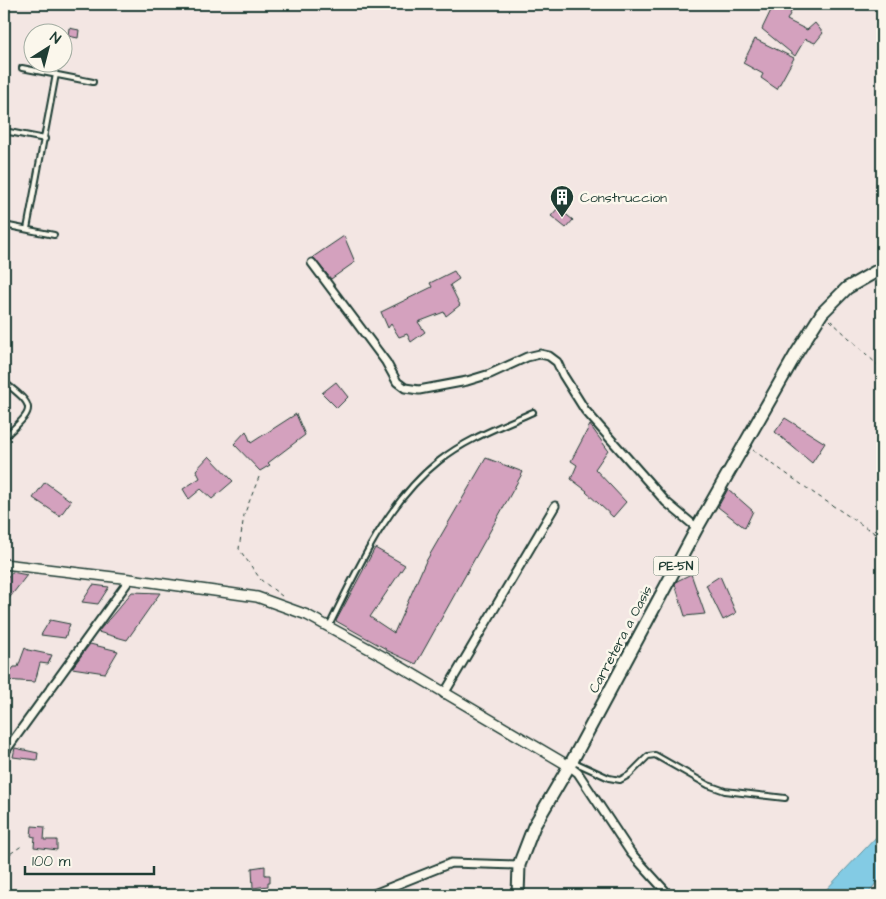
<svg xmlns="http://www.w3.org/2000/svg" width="886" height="899" font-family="'Architects Daughter',sans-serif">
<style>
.water{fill:#83cbe4;stroke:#5b929e}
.building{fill:#d4a1be;stroke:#1f3d34}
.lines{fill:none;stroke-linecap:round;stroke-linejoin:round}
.service-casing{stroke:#1f3d34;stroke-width:8}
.minor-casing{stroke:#1f3d34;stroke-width:11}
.tertiary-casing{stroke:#1f3d34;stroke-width:12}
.primary-casing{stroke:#1f3d34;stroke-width:15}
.path{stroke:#1f3d34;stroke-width:1;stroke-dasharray:4 4;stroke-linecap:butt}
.service{stroke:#fbf7ec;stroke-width:4}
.minor{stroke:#fbf7ec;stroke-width:7}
.tertiary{stroke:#fbf7ec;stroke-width:9}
.primary{stroke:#fbf7ec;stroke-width:11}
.labels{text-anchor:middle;stroke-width:5;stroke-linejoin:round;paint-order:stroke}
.shield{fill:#fbf7ec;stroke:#61756b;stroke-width:1}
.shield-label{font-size:12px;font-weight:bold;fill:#1f3d34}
.poi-label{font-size:14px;fill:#1f3d34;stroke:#fbf7ec;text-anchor:start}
.street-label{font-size:14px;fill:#1f3d34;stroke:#fbf7ec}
</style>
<rect width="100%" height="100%" fill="#f3e6e3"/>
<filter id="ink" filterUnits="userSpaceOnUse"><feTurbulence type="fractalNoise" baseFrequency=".02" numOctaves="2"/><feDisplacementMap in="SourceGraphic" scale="10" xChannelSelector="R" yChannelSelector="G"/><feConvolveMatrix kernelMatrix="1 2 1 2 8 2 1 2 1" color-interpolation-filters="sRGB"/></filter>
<g filter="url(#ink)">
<!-- water -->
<path class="water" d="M882,831v44l-15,20h-46z"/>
<!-- building -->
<path class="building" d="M774,4h6l12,6 -5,10 20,10 8,-7 8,10 -8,10 -10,-4 -10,17 -33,-27z
M69,28l10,2 -1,8 -10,-2z
M755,39l39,19 -17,31 -16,-11 2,-4 -20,-11z
M558,208l15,12 -7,8 -15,-12z
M344,236l11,26 -24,17 -18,-22z
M454,271l5,8 -9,6 10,20 -14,11 -2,-4 -26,10 7,10 -14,10 -4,-8 -8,3 -8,-13 -3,4 -7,-16 51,-25 -2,-4z
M336,382l12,15 -11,11 -15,-15z
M296,414l9,21 -37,28 2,2 -10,6 -26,-27 12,-13 5,12z
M785,418l40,25 -13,20 -37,-31z
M590,425l18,25 -13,19 31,33 -13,15 -27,-25 1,-1 -16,-12 6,-14 -6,-4z
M209,456l24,25 -21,18 -11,-10 -12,10 -6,-10 17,-11 -4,-8z
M486,458l37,14 -107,192 -30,-14v-1l-50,-28 39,-73 30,17 -35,52 24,16 31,-70z
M45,482l26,19 -11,15 -27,-18z
M728,489l25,22 -8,17 -27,-21z
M12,572l15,3 -23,30v-22z
M691,574l14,40 -20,2 -10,-32 2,-3z
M720,576l16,37 -13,7 -17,-35z
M93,585l16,2 -11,17 -16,-2z
M132,592l28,1 -33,47 -29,-8z
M50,620l20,4 -5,14 -24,-3z
M90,644l28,7 -13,22 -33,-5z
M25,648l3,2 24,5 -4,9 -8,-1 -5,19 -31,-2 10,-13h4z
M15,748l23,5 -1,7 -24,-3z
M32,826l13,1 -1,13h13v10l-23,-3 1,-10 -4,-1z
M265,866v9h5v7h-2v4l-15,2 -1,-20z"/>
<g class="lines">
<!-- service casing -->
<g class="service-casing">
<path id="service" d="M22,68l71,14
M4,131l41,8
M4,225l50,10
M27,229l29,-155
M4,382c35,27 29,27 0,56
M329,626c29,-58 58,-124 110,-165 27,-22 63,-35 94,-49
M574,762l35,16 11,2 9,-5 19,-19 7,-1 53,30 17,6 60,7"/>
</g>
<!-- minor casing -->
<g class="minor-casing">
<path id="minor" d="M312,263l74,99 11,20 8,6 14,2 48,-9 23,-7 37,-17 13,-3 9,2 8,6 6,13 22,35 81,92 31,26
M444,694l111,-188
M4,753l126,-174
M569,766l9,7 53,80 38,42
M371,895l80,-32 68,2"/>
</g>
<!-- tertiary casing -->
<g class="tertiary-casing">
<path id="tertiary" d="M4,564l126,15 127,18 50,18 77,42 185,109"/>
</g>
<!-- primary casing -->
<g class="primary-casing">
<path id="primary" d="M518,895l1,-30 15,-39 38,-65 125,-233 99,-174 26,-41 25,-25 35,-20"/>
</g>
<!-- path -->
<path class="path" d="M830,320l52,49
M753,450l62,44 67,44
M259,477l-15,38 -5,34 22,31 21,16
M4,858l19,-13"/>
<!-- service -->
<use href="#service" class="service"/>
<!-- minor -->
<use href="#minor" class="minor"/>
<!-- tertiary -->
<use href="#tertiary" class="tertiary"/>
<!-- primary -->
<use href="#primary" class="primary"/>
</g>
</g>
<!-- icons -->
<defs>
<g id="building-pin" transform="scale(1.25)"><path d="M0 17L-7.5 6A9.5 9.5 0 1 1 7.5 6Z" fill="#1f3d34" stroke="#fbf7ec"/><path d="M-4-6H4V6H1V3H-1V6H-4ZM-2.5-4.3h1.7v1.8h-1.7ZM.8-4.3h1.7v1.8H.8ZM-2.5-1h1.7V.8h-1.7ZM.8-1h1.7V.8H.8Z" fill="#fff"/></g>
</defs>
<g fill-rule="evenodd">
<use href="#building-pin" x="562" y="197"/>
</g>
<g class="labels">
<!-- shield labels -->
<rect class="shield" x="653.5" y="556.5" width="45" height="19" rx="4"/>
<g class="shield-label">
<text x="676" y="570">PE-5N</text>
</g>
<!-- poi labels -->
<g class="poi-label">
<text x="580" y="202">Construccion</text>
</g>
<!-- street labels -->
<g class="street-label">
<text transform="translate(620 639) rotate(-62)" y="5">Carretera a Oasis</text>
</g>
</g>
<!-- margin -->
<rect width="886" height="899" fill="none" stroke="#fbf7ec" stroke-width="20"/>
<rect x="10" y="10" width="866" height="879" fill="none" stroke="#1f3d34" stroke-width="2" filter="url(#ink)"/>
<!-- north arrow -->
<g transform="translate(48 48) rotate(36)"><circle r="24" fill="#fbf7ec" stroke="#a3ada2"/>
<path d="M0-4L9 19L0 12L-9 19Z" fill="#1f3d34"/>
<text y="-8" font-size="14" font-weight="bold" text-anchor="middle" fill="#1f3d34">N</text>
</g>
<!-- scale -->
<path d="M25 866v8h129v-8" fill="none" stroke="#1f3d34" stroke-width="2.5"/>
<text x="32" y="866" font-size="15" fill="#1f3d34" stroke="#fbf7ec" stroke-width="4" paint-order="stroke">100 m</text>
</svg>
